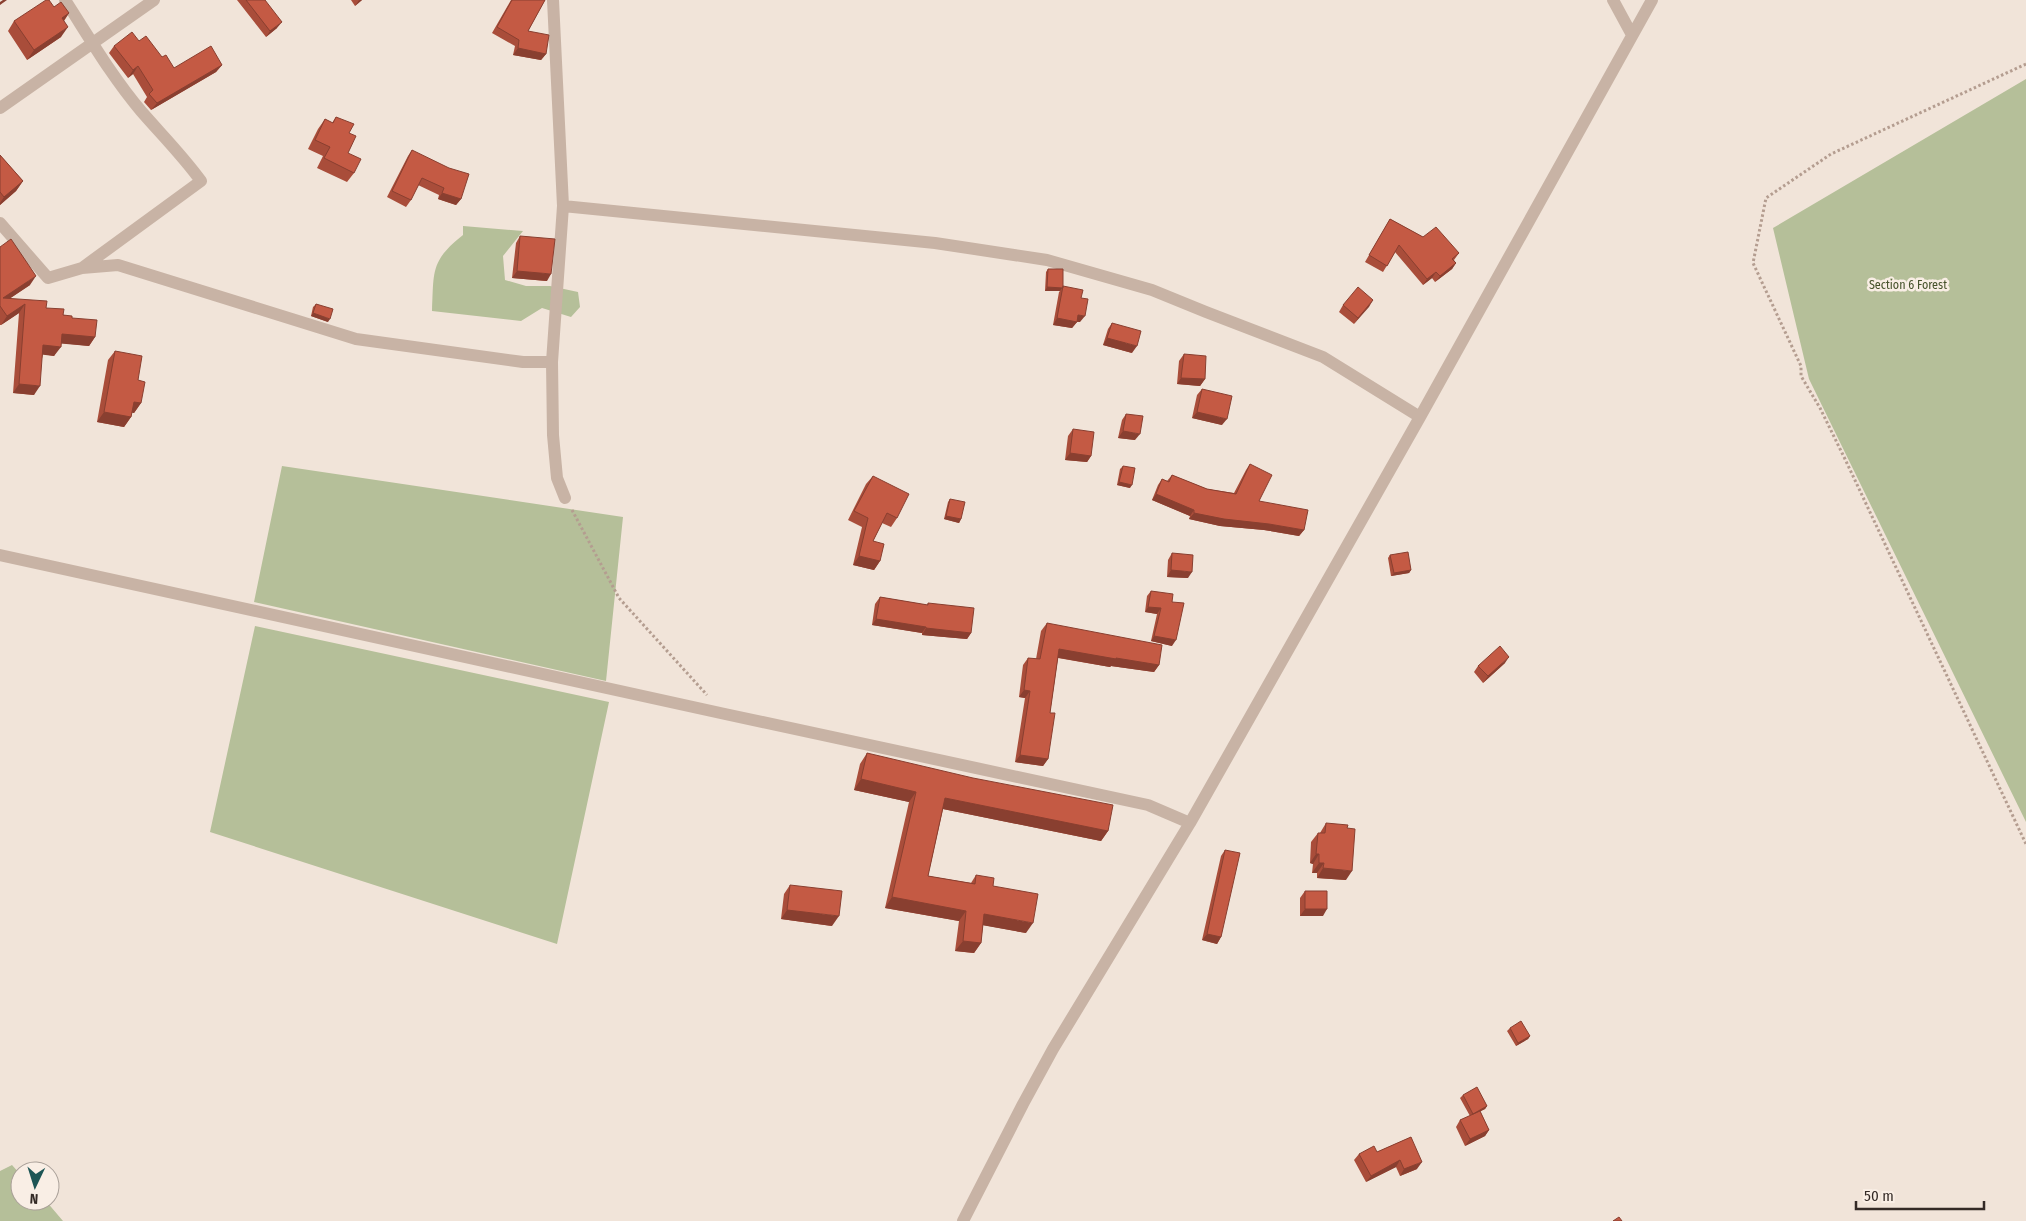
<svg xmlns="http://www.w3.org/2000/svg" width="2026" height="1221" font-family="'Fira Sans Condensed',sans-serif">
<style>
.green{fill:#b5bf99}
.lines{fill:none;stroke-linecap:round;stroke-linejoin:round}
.path{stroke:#b49d90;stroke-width:3;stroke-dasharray:2.5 2.5;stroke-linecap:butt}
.street{stroke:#c8b3a5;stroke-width:12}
.wall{fill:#a94d3a}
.shaded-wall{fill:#893f30}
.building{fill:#c45a44;stroke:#893f30}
.labels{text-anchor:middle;stroke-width:5;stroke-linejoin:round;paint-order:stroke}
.park-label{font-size:12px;fill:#46522b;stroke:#f9eee5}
</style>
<rect width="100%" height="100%" fill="#f1e4d9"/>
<!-- green -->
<path class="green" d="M2026,79v743l-217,-443 -36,-151z
M463,226l60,5 -20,25 2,24 21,6h24l28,6 2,15 -9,10 -29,-9 -21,13 -89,-10c2,-39 -2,-50 31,-76z
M282,466l341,51 -17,164 -352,-79z
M255,626l354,76 -52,242 -347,-112z
M12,1165l8,9v27h26l17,20h-63v-50z"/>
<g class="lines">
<!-- path -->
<path class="path" d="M2026,64l-195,90 -65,44 -13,65 48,103v10l19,32 25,51 181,385
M572,510l47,88 88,97"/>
<!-- street -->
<path class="street" d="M553,0l10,206 -11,156 1,73 4,43 8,20
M1613,0l19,35
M0,108l154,-108
M563,206l372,37 112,17 105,30 54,22 117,45 97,60
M0,223l48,55 34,-10 119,-87c-18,-25 -40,-47 -60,-70 -29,-34 -52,-74 -76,-111
M82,268l36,-3 238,74 167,23h29
M0,555l725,159 423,91 42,18
M963,1221l60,-117 30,-55 137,-226 230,-406 232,-417"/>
</g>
<!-- wall -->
<path class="wall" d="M237,0h28l12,28 -11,9z
M351,0h11l-7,6z
M511,0h34l-17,31 18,23 -5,6 -28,-5 2,-9 -23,-13z
M54,7l15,6 -5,8 -3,16 -34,23 -19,-29 6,-10z
M139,41l23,16 12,11 48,-3 -6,7 -65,38 -7,-8 3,-5 -14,-23 -5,4 -19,-25 5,-7z
M336,117l13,16 -1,20 6,20 -7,9 -30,-14 6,-12 -15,-7 10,-20 7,-10 7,4z
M412,150l49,49 -5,6 -18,-6 1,-4 -21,-10 -7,15 -5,7 -19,-10 21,-41z
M0,155l23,26 -7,10 -16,14z
M1390,219l33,18 36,16 -5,7 2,3 -4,6 -17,13 -3,-4 -9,7 -28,-33 -12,20 -18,-10z
M520,236l27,45 -35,-3 4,-35z
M0,247l30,38 -21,14 37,9 26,10 23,19 -6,9 -28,-3 -7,13 -11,-2 -9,41 -21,-2 6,-80 -18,12h-1z
M1048,269l15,18 18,11 -1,24h-3l-5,6 -19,-3 6,-33 1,-1h-15l1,-19z
M1373,300l-19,24 -15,-12 4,-7z
M316,304l12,18 -17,-6 2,-9z
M1112,323l20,30 -29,-8 5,-16z
M115,351l23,29 3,23 -7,10 -2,-1 -1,5 -7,10 -27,-5 11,-62z
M1184,354l21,25 -5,7 -23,-2 2,-23z
M1202,389l20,36 -30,-7 5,-23z
M1126,414l9,26 -17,-2 4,-18z
M1073,429l18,27 -4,6 -22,-2 3,-24z
M1250,464l9,37 45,29 -5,6 -35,-6 -44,-4 -31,-7 1,-3 -38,-16 6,-15 4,-6 5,2 5,-6 35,14 27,4 12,-23z
M1123,466l7,22 -13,-3 3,-16z
M873,476l24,42 -6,9 -9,-4 -9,18 7,20 -6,9 -21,-5 9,-38 -14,-7 18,-36z
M950,499l11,20 -2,4 -15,-4 4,-17z
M1172,553l16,25 -21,-1 1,-17z
M1390,555l21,15 -2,3 -18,3 -3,-18z
M1151,591l21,11v44l-21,-5 6,-27 -12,-2 2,-16z
M880,597l47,8 1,-2 43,30 -4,6 -45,-4v-2l-50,-8 3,-21z
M1047,623l112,42 -5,7 -43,-6 -1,1 -52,-9 -8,55 -2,46 -5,7 -28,-4 10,-64 -6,-1 4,-32 5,-7 8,1 5,-28z
M1505,663l-22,20 -9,-11 4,-6z
M867,753l241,78 -7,10 -158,-32 -15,67 43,7 5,-8 17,11 33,47 -43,-8 -2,18 -7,10 -19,-2 4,-30 -74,-13 24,-106 -55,-12 6,-26z
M1326,823l20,57 -29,-2v-5h-5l1,-9 -3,-1 1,-21 7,-9h2z
M1225,850l-4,87 -4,7 -15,-4 19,-84z
M790,885l42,41 -51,-7 3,-25z
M1305,891l18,25h-23v-18z
M1510,1028l20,8 -2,3 -12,7 -9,-15z
M1463,1095l24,11 -2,3 -5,2 9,19 -4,6 -20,10 -9,-19 4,-7 10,-4 -10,-18z
M1411,1137l6,32 -17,7 -4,-9 -30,15 -12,-22 5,-6 18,-2z"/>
<!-- shaded-wall -->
<path class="shaded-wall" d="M3,0h4l-7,5v-3z
M359,0h3l-7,6z
M69,13l-7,10v-5z
M282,22l-5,6 -11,9 4,-6z
M68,27l-7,10 -34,23 7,-10z
M518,48l28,6 -5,6 -28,-5z
M222,65l-6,7 -65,38 6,-7z
M138,66l-5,8 -5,4 5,-8z
M23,181l-7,10 -16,14v-2l4,-6z
M442,193l19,6 -5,6 -18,-6z
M1456,263l-4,6 -17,13 5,-6z
M517,271l34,3 -4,7 -35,-3z
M1436,272l-4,6 -9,7 4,-6z
M36,276l-6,9 -30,20 3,-7z
M1047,287l15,1 -2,3h-15z
M1373,300l-4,7 -15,17 4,-6z
M25,304l-6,9 -18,12 6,-9z
M313,313l17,6 -2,3 -17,-6z
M1078,315l7,1 -5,6 -6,-1z
M1057,318l20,4 -5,6 -19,-3z
M62,334l33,3 -6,9 -34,-3z
M1107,338l30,8 -5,7 -29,-8z
M43,345l18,2 -7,9 -17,-2z
M1181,378l24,1 -5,7 -23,-2z
M19,384l21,2 -6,9 -21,-2z
M134,402l7,1 -7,10 -7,-1z
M104,412l27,5 -7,10 -27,-5z
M1197,412l30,7 -5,6 -30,-7z
M1123,431l17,3 -5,6 -17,-2z
M1070,453l21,3 -4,6 -22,-2z
M1119,482l13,3 -2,3 -13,-3z
M1156,494l38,16 -4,6 -38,-16z
M1194,513l75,11 35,6 -5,6 -35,-6 -44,-4 -31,-7z
M946,516l15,3 -2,4 -15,-4z
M859,556l21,5 -6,9 -21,-5z
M1171,570l21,2 -4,6 -21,-1z
M1411,570l-2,3 -18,3 3,-3z
M1148,607l13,1 -4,6 -12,-2z
M876,619l50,8 -4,6 -50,-8z
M926,628l45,5 -4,6 -45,-4z
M1154,636l22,4 -4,6 -21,-5z
M1059,649l57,9 43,7 -5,7 -43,-6 -1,1 -56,-10z
M1509,657l-4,6 -22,20 5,-7z
M1024,690l6,1 -5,7 -6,-1z
M1020,755l28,4 -5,7 -28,-4z
M861,779l55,13 -7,10 -55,-12z
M945,798l163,33 -7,10 -163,-33z
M1316,854h3l-6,10 -3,-1z
M1319,863h5l-7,10h-5z
M1323,868l29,3 -6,9 -29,-2z
M892,897l74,14 -7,10 -74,-13z
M1305,909h22l-4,7h-23z
M787,910l52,6 -7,10 -51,-7z
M984,914l49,9 -7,10 -50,-9z
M1207,934l14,3 -4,7 -15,-4z
M963,941l18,2 -7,10 -19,-2z
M1530,1036l-2,3 -12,7 2,-3z
M1487,1106l-2,3 -15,8 3,-3z
M1489,1130l-4,6 -20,10 5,-7z
M1400,1160l-4,7 -30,15 5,-6z
M1422,1162l-5,7 -17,7 4,-7z"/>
<!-- building -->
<path class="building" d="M46,0h3l5,7 7,-5 8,11 -7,5 6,9 -34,23 -20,-29z
M246,0h19l17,22 -12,9z
M512,0h33l-17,31 21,4 -3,19 -28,-6 1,-8 -22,-13z
M132,32l7,9 7,-5 16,21 4,-2 8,13 37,-22 11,19 -65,38 -8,-9 4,-4 -15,-24 -5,4 -19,-24z
M336,117l18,7 -5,9 7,3 -8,17 13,6 -7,14 -30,-15 6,-11 -15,-7 10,-21 8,4z
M412,150l37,18 20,6 -8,25 -19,-6 2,-5 -22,-10 -11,22 -19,-9z
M0,155l23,26 -19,16 -4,-5z
M1390,219l33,18 13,-10 23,26 -7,6 4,4 -16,13 -4,-4 -9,7 -28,-34 -12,21 -18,-11z
M520,236l35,3 -4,35 -34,-3z
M11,239l25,37 -33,22 44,3 -1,7 18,1 -1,6 9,1v2l25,2 -2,17 -33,-3 -1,13 -18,-2 -3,41 -21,-2 6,-80 -18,12 -7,-10v-59z
M1048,269h15v19l-16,-1z
M1063,286l20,4 -2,8 7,1 -3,17 -7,-1 -1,7 -20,-4z
M1358,287l15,13 -15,18 -15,-13z
M316,304l17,5 -3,10 -17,-6z
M1112,323l29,8 -4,15 -30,-8z
M115,351l27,5 -4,24 7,2 -4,21 -7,-1 -3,15 -27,-5z
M1184,354l22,2 -1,23 -24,-1z
M1202,389l30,7 -5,23 -30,-7z
M1126,414l17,2 -3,18 -17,-3z
M1073,429l21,3 -3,24 -21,-3z
M1250,464l22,11 -13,26 49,9 -4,20 -35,-6 -45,-5 -30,-6v-3l-38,-16 6,-15 7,3 3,-7 35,14 29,5z
M1123,466l12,2 -3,17 -13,-3z
M873,476l36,18 -12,24 -10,-5 -14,28 11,3 -4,17 -21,-5 9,-38 -14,-7z
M950,499l15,3 -4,17 -15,-3z
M1408,552l3,18 -17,3 -4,-18z
M1172,553l21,2 -1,17 -21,-2z
M1151,591l22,3 -1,8 12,1 -8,37 -22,-4 7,-28 -13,-1z
M880,597l48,8v-2l46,5 -3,25 -45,-5v-1l-50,-8z
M1047,623l115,22 -3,20 -43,-7v1l-57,-10 -9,64h5l-7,46 -28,-4 10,-64 -6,-1 4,-32 12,1z
M1500,646l9,11 -21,19 -10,-10z
M867,753l106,25 140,27 -5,26 -163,-33 -17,78 47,8 1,-9 18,3 -1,8 45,8 -5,29 -49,-9 -3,29 -18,-2 3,-30 -74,-14 24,-105 -55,-13z
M1326,823l22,2 -1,3 8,1 -3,42 -29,-3 1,-5h-5v-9h-3l2,-21h7z
M1225,850l15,3 -19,84 -14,-3z
M790,885l52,6 -3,25 -52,-6z
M1305,891h22v18h-22z
M1521,1021l9,15 -12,7 -8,-15z
M1477,1087l10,19 -14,8 -10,-19z
M1480,1111l9,19 -19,9 -10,-19z
M1411,1137l11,25 -18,7 -4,-9 -29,16 -12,-22 15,-8 3,6z
M1619,1217l3,4h-9z"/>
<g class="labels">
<!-- park labels -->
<g class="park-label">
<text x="1908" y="289">Section 6 Forest</text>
</g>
</g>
<!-- north arrow -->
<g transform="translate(35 1186) rotate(184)"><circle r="24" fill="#f9eee5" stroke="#aaa099"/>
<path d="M0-4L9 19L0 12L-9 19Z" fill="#1d5555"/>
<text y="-8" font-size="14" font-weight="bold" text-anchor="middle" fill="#342a26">N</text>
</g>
<!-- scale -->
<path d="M1856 1201v8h128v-8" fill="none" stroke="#342a26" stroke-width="2.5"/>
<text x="1864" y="1201" font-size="15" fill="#342a26" stroke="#f9eee5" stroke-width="4" paint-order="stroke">50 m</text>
</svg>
